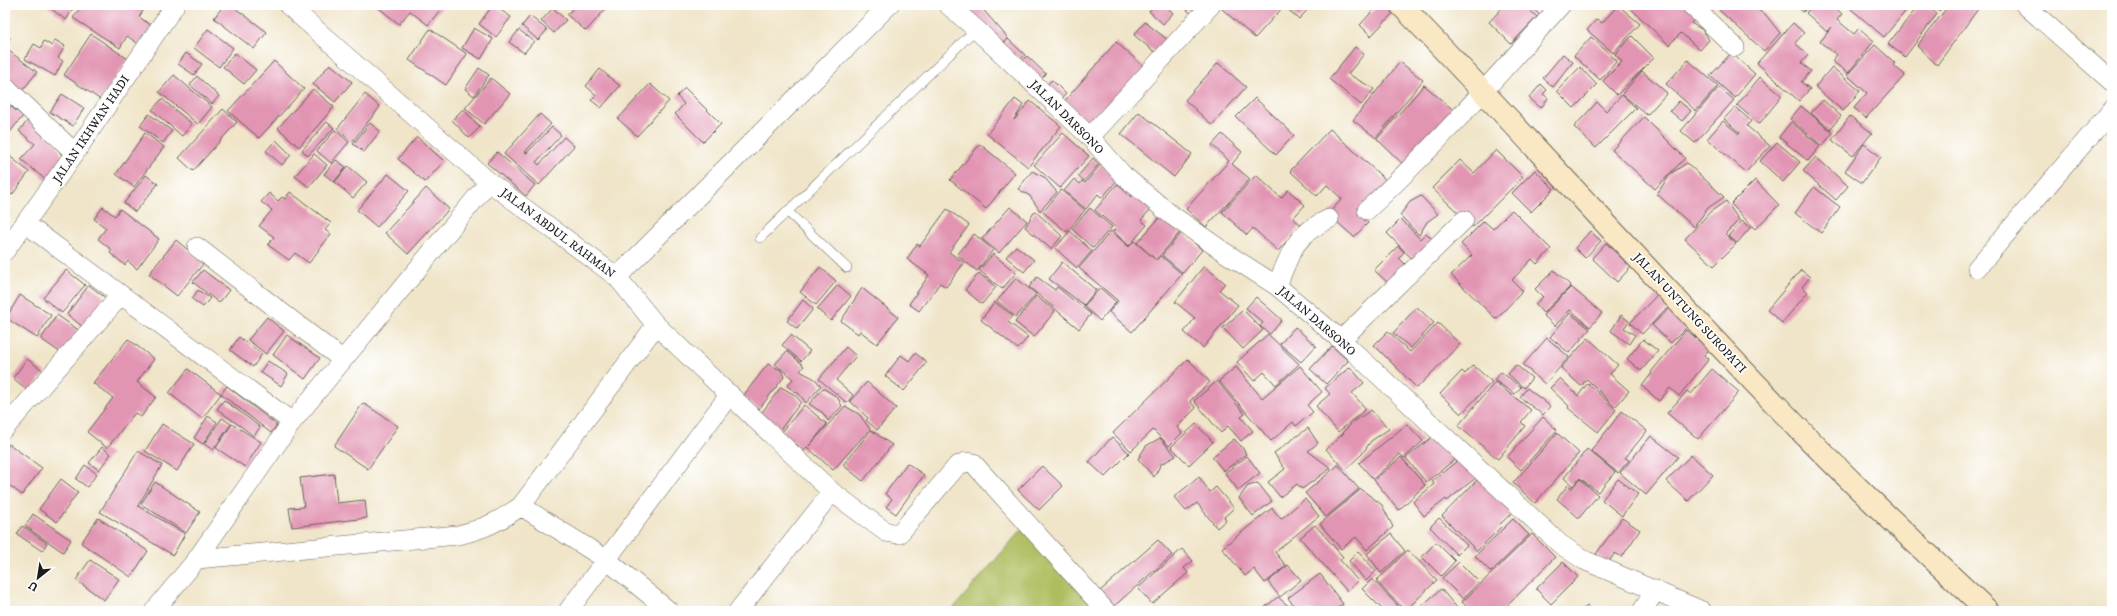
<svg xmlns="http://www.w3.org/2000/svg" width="2117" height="616" font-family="'IM FELL DW Pica',serif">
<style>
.green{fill:#aebd5f;stroke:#656c3e}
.building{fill:#e295b3}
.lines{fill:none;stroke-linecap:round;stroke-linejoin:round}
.lane-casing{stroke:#666259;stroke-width:10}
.street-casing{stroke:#666259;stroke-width:20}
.secondary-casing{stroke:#666259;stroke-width:24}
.lane{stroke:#fff;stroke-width:9}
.street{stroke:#fff;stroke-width:19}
.secondary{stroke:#fae7c3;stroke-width:22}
.labels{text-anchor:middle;stroke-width:3.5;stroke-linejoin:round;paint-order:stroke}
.street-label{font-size:12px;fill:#1c1c1c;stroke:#fff}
</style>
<rect width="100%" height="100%" fill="#fff"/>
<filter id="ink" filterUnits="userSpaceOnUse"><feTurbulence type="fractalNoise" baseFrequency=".025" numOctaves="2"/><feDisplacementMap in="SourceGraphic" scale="8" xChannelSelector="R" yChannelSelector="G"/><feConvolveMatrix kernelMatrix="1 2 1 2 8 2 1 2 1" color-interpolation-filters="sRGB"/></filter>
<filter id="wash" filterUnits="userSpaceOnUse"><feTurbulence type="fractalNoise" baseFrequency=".012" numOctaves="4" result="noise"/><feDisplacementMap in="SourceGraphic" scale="16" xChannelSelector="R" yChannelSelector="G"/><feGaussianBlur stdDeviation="0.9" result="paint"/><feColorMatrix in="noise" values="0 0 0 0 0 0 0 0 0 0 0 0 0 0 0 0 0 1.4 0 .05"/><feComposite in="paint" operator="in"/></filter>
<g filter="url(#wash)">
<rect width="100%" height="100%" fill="#f0e5c9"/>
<!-- green -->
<path class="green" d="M1023,528l75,83h-147z"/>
<g id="blocks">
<!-- building -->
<path class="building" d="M46,5h29l-9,15z
M82,5h65l-8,12 13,9 -12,19 -13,-9 -7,12 -47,-30z
M224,5h7l36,27 -13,17 -40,-31z
M375,5h69l-16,20 -18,-14 -11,13z
M493,5l18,12 -15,20 -17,-13z
M576,5h33l-23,26 -19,-16z
M975,5h4l29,33 -10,10 -34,-33z
M1155,5h10l8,8 -10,11 -14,-13z
M1192,5h17l-12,13 -10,-8z
M1226,5h86l-13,14 -15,-13 -29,32 -33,-29z
M1378,5h11l6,6 -24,25 -11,-11z
M1505,5h19l13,12 -26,27 -22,-22z
M1529,5h30l-14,15z
M1618,5l22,19 -27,29 -26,-23 10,-11 5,4z
M1627,5h61l11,10 -8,8 12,7 6,10 -9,10 -19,-17 -12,12z
M1693,5h22l-11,11z
M1721,5h35l-3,3 12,6 15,19 -16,18 -47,-43z
M1795,5h15l-7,7z
M1813,5h19l10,9 -5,6 17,14 5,-6 15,13 -26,32 -16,-12 5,-6 -17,-13 12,-15 -5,5 -21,-19z
M1853,5h40l2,2 2,-2h10l2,2 -25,30 -34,-29z
M1919,5h6l12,9 -32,43 -17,-13z
M1932,5h13l-6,6z
M1949,5h32l-44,60 -20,-19z
M553,8l13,12 -12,13 -13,-12z
M530,16l17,14 -9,10 -16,-14z
M1145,22l28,22 -11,14 -28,-23z
M1793,23l11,10 -9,10 13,12 -7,8 10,8 -10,11 9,7 -11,12 -42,-38z
M474,28l19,11 -12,20 -19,-11z
M208,29l25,19 -14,19 -25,-19z
M430,29l37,25 -21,31 -37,-25z
M519,30l15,11 -10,12 -15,-11z
M5,34l5,4 -5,9z
M91,34l37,25 -27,41 -37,-25z
M1632,36l22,22 -37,37 -14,-14 19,-19 -7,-8z
M1591,37l26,24 -17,19 -26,-24z
M1008,39l17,16 -10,10 -16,-16z
M55,40l10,6 -7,12 5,3 -8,15 -30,-17 9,-15 7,4 3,-7 8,5z
M1116,42l33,29 -56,61 -32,-27z
M1875,45l20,18 -2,2 12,10 -39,43 -12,-10 13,-15 -20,-18z
M1355,47l9,7 -16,20 26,15 -13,16 -32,-26z
M9,51l28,21 -15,19 -17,-13v-22z
M186,53l16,11 -8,11 -16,-11z
M235,53l21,17 -12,14 -21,-17z
M1731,53l24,21 -20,24 -25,-22z
M1563,54l10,8 -20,25 -10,-9z
M1027,56l19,18 -10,10 -19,-17z
M1688,60l30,26 -22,25 -30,-27z
M274,61l30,28 -45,49 -31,-27z
M1400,62l23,18 -47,58 -23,-18z
M1218,63l28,24 -34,38 -27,-25z
M330,64l22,18 -17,20 -22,-18z
M1580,67l17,18 -23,23 -17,-17z
M1832,67l28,24 -17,20 -28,-24z
M479,68l10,7 -15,21 -9,-7z
M600,69l20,17 -19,22 -10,-8 5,-5 -10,-9z
M1642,71l25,22 -20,22 -25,-21z
M174,75l38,32 -14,17 -39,-32z
M197,76l22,20 -7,8 -22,-19z
M1760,77l22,19 -23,28 -22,-19z
M491,78l19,16 -26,30 -19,-16z
M1052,80l14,14 -9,9 -14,-15z
M650,84l19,17 -32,35 -19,-17z
M1541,84l6,6 -4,4 5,4 -7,10 -12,-10z
M1424,85l35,30 -51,54 -31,-30z
M1719,87l15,13 -39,43 -14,-12z
M685,88l36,36 -18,18 -28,-28 9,-10 -7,-8z
M313,89l21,18 -35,40 -21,-19z
M62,94l22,14 -11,18 -23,-14z
M365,94l15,13 -28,35 -15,-13z
M1622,95l14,13 -40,40 -22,-21 23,-25 9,9z
M1255,98l39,37 -18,20 -40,-38z
M162,99l30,25 -10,12 -30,-26z
M1015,99l8,6 -9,15 16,-19 31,25 -33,41 -41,-33z
M1823,100l18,16 -11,13 -19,-16z
M1679,101l12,10 -9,10 -12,-10z
M10,106l13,10 -18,22v-26z
M1801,106l32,27 -11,13 -32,-27z
M1735,107l16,14 -4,5 23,20 -24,26 -39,-33 16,-18 16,13 1,-1 -16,-14z
M223,109l14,13 -44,49 -14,-13z
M463,109l17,18 -11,11 -17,-18z
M1139,112l53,42 -18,23 -53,-43z
M149,114l23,17 -9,12 -23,-17z
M540,114l11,10 -26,28 2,1 25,-26 9,8 -25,27 3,3 25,-28 10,9 -35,39 -35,-31z
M1850,116l22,17 -19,23 -21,-16z
M1644,117l41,41 -30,31 -43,-39z
M30,118l28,28 5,13 -16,22 -26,-22 14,-15 -16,-13z
M327,122l7,6 -26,28 -6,-6z
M1791,122l29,24 -12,15 -29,-24z
M370,123l10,8 -16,21 -11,-8z
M1330,129l61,56 -30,32 7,6 -14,14 -26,-23 14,-15 -15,-14 -10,11 -27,-25z
M335,130l14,12 -18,21 -14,-12z
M145,133l19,14 -30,40 -18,-13z
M1063,133l26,23 -29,32 -26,-23z
M1222,134l20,18 -10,12 18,15 -44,48 -20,-18 43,-48 -17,-16z
M417,137l27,24 -19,21 -27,-23z
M276,140l15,15 -9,10 -16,-14z
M1777,142l23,20 -17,20 -23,-21z
M980,144l35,29 -29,36 -36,-29z
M1864,144l17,13 -19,26 -17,-12z
M1496,150l27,27 -50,50 -41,-39 28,-28 14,13z
M497,152l38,33 -9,11 -39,-33z
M7,154l22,18 -17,23 -7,-6z
M314,154l13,11 -18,22 -14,-11z
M1816,157l32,29 -12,14 -33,-29z
M1093,158l6,6 -15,17 -6,-5z
M336,160l10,7 -12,15 -10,-8z
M1687,163l37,34 -16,11 -14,19 -37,-33 13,-20z
M1101,164l17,15 -16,19 -4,-4 -12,15 -22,-18 10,-12 6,5 2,-3 3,2z
M348,166l19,16 -14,16 -18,-16z
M1535,170l19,19 -23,23 -19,-19z
M1032,171l12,6 13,15 -17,19 -10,-15 -12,-7z
M388,174l21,17 -32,36 -20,-17z
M146,175l12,9 -23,28 -11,-9z
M1256,175l25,23 7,-8 17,15 -12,13 8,7 -23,26 -25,-23 -6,7 -25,-23z
M1755,180l24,25 -24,24 -24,-25z
M1117,184l14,13 3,-4 18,15 -11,12 6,5 -18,21 -16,-15 3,-3 -21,-18z
M1814,187l26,20 -19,26 -26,-20z
M426,188l23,21 -41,45 -23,-21z
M1061,190l24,20 -18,22 -24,-20z
M290,192l41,31 -6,7 6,4 -22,29 -14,-10 -6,7 -21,-15 6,-8 -15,-11 13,-16 -11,-8 8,-9 9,8 4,-4 3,2z
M1421,196l17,18 -11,8 -8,13 -19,-20 10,-13z
M1726,201l13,19 -14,14 11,10 -22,22 -29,-27 25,-27z
M103,207l12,9 5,-7 39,30 -22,30 -9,-8 -3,4 -15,-12 2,-3 -14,-11 8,-11 -12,-9z
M1010,207l17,14 -28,32 -17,-14z
M1090,208l22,19 -19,21 -21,-19z
M947,209l22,16 -20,27 15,11 -18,24 -6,-4 -21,28 -10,-7 20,-29 -22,-16 10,-15 3,2z
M1512,210l39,39 -14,15 -5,-5 -20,21 11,11 -27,28 -45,-44 21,-20 -11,-11 23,-23 9,8z
M1035,211l27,25 -11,13 -26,-22z
M1161,216l19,16 -24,28 5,-4 21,18 -50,58 -23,-20 9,-11 -39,-33 32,-37 18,16 5,-6 21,18 -18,-16z
M1401,219l19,20 6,-6 10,10 -20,20 -29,-30z
M1742,221l8,7 -13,15 -9,-7z
M1070,231l22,20 -15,17 -22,-20z
M1590,231l11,10 -16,17 -10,-10z
M1182,232l20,18 -19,23 -21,-18z
M974,234l19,16 -16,21 -20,-16z
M176,240l28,23 -27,33 -28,-22z
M1606,243l25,24 -14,15 -25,-24z
M1016,246l18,14 -10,12 -18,-15z
M1398,246l6,6 -5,6 7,7 -18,18 -14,-13z
M993,254l23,19 -14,16 -23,-19z
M1062,262l34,28 -12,15 -35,-26z
M1204,266l21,17 -6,7 19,15 -35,43 -19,-16 11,-14 -20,-16z
M820,267l16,14 -20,24 -16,-13z
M66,270l19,15 -23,28 -19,-15z
M203,270l26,20 -10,13 -26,-21z
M1554,270l17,16 -28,27 -8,-9 8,-7 -8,-8z
M1801,270l9,7 -8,10 6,5 -26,31 -15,-13z
M979,273l17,14 -14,17 -17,-14z
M1037,277l18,13 2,-3 34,27 -12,15 -50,-42z
M1016,278l20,16 -20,23 -19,-16z
M89,285l18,14 -23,29 -17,-14z
M838,285l13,11 -20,25 -14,-12z
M1571,287l31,26 -12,14 -20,-17 -15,16 -12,-11z
M862,288l36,29 -21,27 -17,-13 -2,3 -17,-13z
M1100,288l16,14 -16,19 -16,-15z
M198,290l12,8 -7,9 -11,-8z
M1658,294l12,11 -28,29 -12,-11z
M20,295l31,20 -14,23 -31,-20z
M1036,296l19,15 -21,26 -19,-15z
M1256,297l26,23 -12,14 -10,-8 3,-3 -17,-15z
M803,300l10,9 -16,20 -10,-8z
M995,302l18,14 -5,6 20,15 -10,12 -37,-29z
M1672,306l18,18 -19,19 -19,-18z
M1417,307l17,16 -23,25 -18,-15z
M1243,310l20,20 -20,19 -20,-21z
M1570,313l20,16 -21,24 -19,-16z
M57,315l23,16 -16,24 -23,-16z
M1621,315l8,6 -5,7 11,7 -6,9 -18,-13z
M267,317l17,14 -18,23 -18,-14z
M1438,323l22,21 -43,44 -43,-43 14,-14 22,21z
M1295,327l21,19 -15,16 -21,-18z
M1686,330l24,19 -6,6 5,4 -30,37 -9,-8 -11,13 -17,-15 10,-13 -1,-1z
M1268,334l31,30 -23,21 -12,-13 -10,9 -17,-19z
M287,335l33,23 -15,21 -32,-24z
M791,335l19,16 -9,10 -19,-16z
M239,337l23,17 -9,13 -23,-17z
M1547,338l22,19 -24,27 -22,-19z
M1588,338l30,27 -8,9 19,17 -14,16 -28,-28 -6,7 -20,-18z
M128,339l26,20 -17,23 19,15 -15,20 -6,-4 -28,35 -20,-16 26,-34 -20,-15z
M1643,339l15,12 -17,20 -14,-12z
M1332,346l16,15 -22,23 -16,-15z
M846,347l10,9 -20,24 17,15 -6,8 -28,-24z
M787,351l17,15 -4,5 15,8 6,7 -15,17 -7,-9 -12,-8 6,-7 -18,-15z
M915,353l12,9 -23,29 -19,-15 16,-21 8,6z
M27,359l18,13 -15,20 -17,-14z
M1188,359l22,23 -20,19 6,7 -19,19 5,6 -13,13 -16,-16 -22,21 -18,-18z
M268,361l20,13 -7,12 -21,-14z
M768,364l13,6 3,7 -25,32 -16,-13z
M1473,365l19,17 -31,32 -21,-20 22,-23 3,3z
M1516,365l16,13 -8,10 -16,-14z
M1300,366l22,26 -15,13 6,7 -17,14 -3,-4 -22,19 -52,-60 17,-14 26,31z
M1350,367l14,16 -12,10 14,16 -28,23 -22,-26 14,-12 -5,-6z
M188,369l33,25 -19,25 -33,-26z
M1712,369l27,23 -41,47 -31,-26 20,-22 4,3z
M1501,372l20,15 -6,7 -21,-14z
M1560,378l18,18 10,-13 28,27 -18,22 -30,-24 1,-2 -19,-18z
M1217,381l28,33 -4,3 12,14 -12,10 -13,-15 -7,7 -27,-32z
M867,382l29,26 -19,22 -11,-10 2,-2 -18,-17z
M1495,382l36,28 -10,12 4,4 -27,33 -40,-33z
M227,386l50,39 -6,8 -50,-39z
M781,387l14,8 6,7 -21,28 -20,-15z
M823,388l14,9 5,9 -14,15 -5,-8 -14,-9z
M1527,388l23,18 -7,9 -23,-18z
M224,400l36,27 -6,9 -37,-27z
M363,403l35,23 -30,43 -34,-23z
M804,405l23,19 -18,22 36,-40 14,8 11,15 -37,41 -26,-23 -3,4 -22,-19z
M1371,410l18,19 -18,12 -9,13 -17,16 -19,-21 18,-16 -1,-1 9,-9z
M1622,411l25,20 -22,27 4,2 -11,13 -27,-22z
M208,416l9,6 -14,22 -9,-6z
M1543,417l14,13 -36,40 -14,-13z
M222,418l9,6 -18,26 -9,-6z
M162,424l32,20 -17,27 -32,-20z
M232,424l29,18 -16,25 -29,-19z
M1196,424l17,18 -24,23 -18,-18z
M1407,424l16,17 -19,17 -4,-4 -27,25 -14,-16z
M1308,428l10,15 -10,8 23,17 -29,21 -5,-5 -17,13 -12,-15 17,-13 -11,-16z
M871,430l21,15 -29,36 -20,-16z
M1557,433l22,20 -44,50 -22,-20z
M1436,434l22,23 -32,25 -20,-24z
M1651,436l27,21 -32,38 -26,-22z
M1112,437l17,16 -24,24 -16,-15z
M1160,438l16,18 -15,8 -7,13 -16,-18 8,-13z
M1234,439l8,8 4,7 -22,17 -12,-14z
M9,444l33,24 -20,27 -17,-13v-32z
M102,447l9,7 -12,16 -10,-7z
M1587,449l28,23 -17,20 -18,-14 -7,8 -9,-8z
M138,451l24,14 -24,41 47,28 -12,21 -73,-43z
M1691,455l22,20 -25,26 -22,-20z
M1247,456l13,17 -22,17 -13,-17z
M1401,457l24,28 -26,25 -25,-30z
M1462,457l16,19 -31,25 -1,-2 -22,17 -11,-14 21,-18 -2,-3z
M907,463l17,12 -28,39 -10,-7 6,-8 -7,-5z
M85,465l12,9 -10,13 -11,-8z
M1338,465l21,24 -33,28 -21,-24z
M1042,466l21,20 -24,24 -21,-20z
M334,474l3,29 28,-3 2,18 -75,9 -3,-19 15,-1 -4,-29z
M1199,477l11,15 6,-5 18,21 -10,9 2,3 -9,8 -20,-25 -11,8 -12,-14z
M1479,478l34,34 -13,12 2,2 -25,25 -35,-35z
M61,479l17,13 -21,30 -18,-13z
M1580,479l18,16 -19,23 -22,-19 11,-14 4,3z
M1618,479l20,15 -16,22 -20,-16z
M155,482l45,30 -14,21 -45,-29z
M1258,483l14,18 -19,15 -14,-18 9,-12z
M1361,489l21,16 11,22 -26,23 -11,-13 -15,12 -21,-25z
M1305,499l14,17 -44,36 11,14 -21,17 -11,-14 -9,7 -23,-28 50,-40 9,11z
M33,514l38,26 -8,12 -38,-26z
M98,518l50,33 -17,26 -50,-34z
M1439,518l28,27 -10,10 -27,-28z
M1622,518l18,12 -18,27 -7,-4 -7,10 -12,-9z
M1513,519l16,16 -38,37 -16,-16z
M1315,525l28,32 -3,3 18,21 -11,10 -47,-53z
M22,526l25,17 -5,8 -25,-17z
M1391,534l14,17 -24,22 -14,-19z
M1532,534l23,23 -53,54h-31l-9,-9z
M1158,540l14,15 -59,52 -14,-15z
M1436,542l19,19 -14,15 -19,-19z
M1182,549l11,12 -9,7 4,5 -36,31 -14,-16z
M1408,550l29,30 -32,31 -29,-30z
M1358,552l18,19 -10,10 -17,-20z
M90,560l29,19 -15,21 -28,-20z
M1459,562l20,20 -16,17 -21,-21z
M1563,562l15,15 -27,27 -15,-15z
M1288,565l13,15 -21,17 -12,-15z
M1320,574l23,30 -9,7h-36l-10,-13z
M1372,579l28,29 -3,3h-13l-22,-22z
M1441,589l17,20 -2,2h-40z
M1278,597l16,14h-34z
M1587,606l6,5h-11z"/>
</g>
</g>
<g filter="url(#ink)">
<use href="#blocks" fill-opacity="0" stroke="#666259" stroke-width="1"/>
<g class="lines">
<!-- lane casing -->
<g class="lane-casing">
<path id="lane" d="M787,211l60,57
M760,238l216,-209"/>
</g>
<!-- street casing -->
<g class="street-casing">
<path id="street" d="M288,5l201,177 128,95 39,48 176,167 54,40 13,2 58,-68 9,-4 7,1 133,148
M948,5l28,24 114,108 33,38 47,39 54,38 53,34 64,54 219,204 24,16 118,51
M1691,5l44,42
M2025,5l87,77
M5,86l70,67
M1090,137l121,-132
M1367,210c69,-64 131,-135 194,-205
M26,224l266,198
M197,247l146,113
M5,251l70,-98 100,-148
M1977,268l135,-158
M617,277l272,-272
M1277,286c13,-33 18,-52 52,-67
M1341,340l123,-120
M5,428l116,-133
M521,506l86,54 62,51
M197,559l261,-24c26,-6 42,-14 63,-29l135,-181
M154,611l43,-52 95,-137 197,-240
M568,611l162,-217
M738,611l94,-119
M1642,611l14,-21"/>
</g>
<!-- secondary casing -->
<g class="secondary-casing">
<path id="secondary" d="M1401,5c127,132 250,270 377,402 67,71 139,137 210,204"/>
</g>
<!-- lane -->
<use href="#lane" class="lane"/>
<!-- street -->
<use href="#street" class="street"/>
<!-- secondary -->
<use href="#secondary" class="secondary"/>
</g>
</g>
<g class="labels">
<!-- street labels -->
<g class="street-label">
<text transform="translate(1067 117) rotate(45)" y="4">JALAN DARSONO</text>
<text transform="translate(91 129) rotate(-56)" y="4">JALAN IKHWAN HADI</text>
<text transform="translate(558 233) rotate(37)" y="4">JALAN ABDUL RAHMAN</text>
<text transform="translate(1690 313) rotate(47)" y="4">JALAN UNTUNG SUROPATI</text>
<text transform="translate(1317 321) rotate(41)" y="4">JALAN DARSONO</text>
</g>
</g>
<!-- margin -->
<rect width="2117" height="616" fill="none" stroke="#fff" stroke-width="20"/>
<!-- north arrow -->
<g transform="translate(38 578) rotate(210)" stroke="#ffffff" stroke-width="3" paint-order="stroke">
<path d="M0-3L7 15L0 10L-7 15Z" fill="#1c1c1c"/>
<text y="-6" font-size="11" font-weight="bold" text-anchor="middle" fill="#1c1c1c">U</text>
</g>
</svg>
